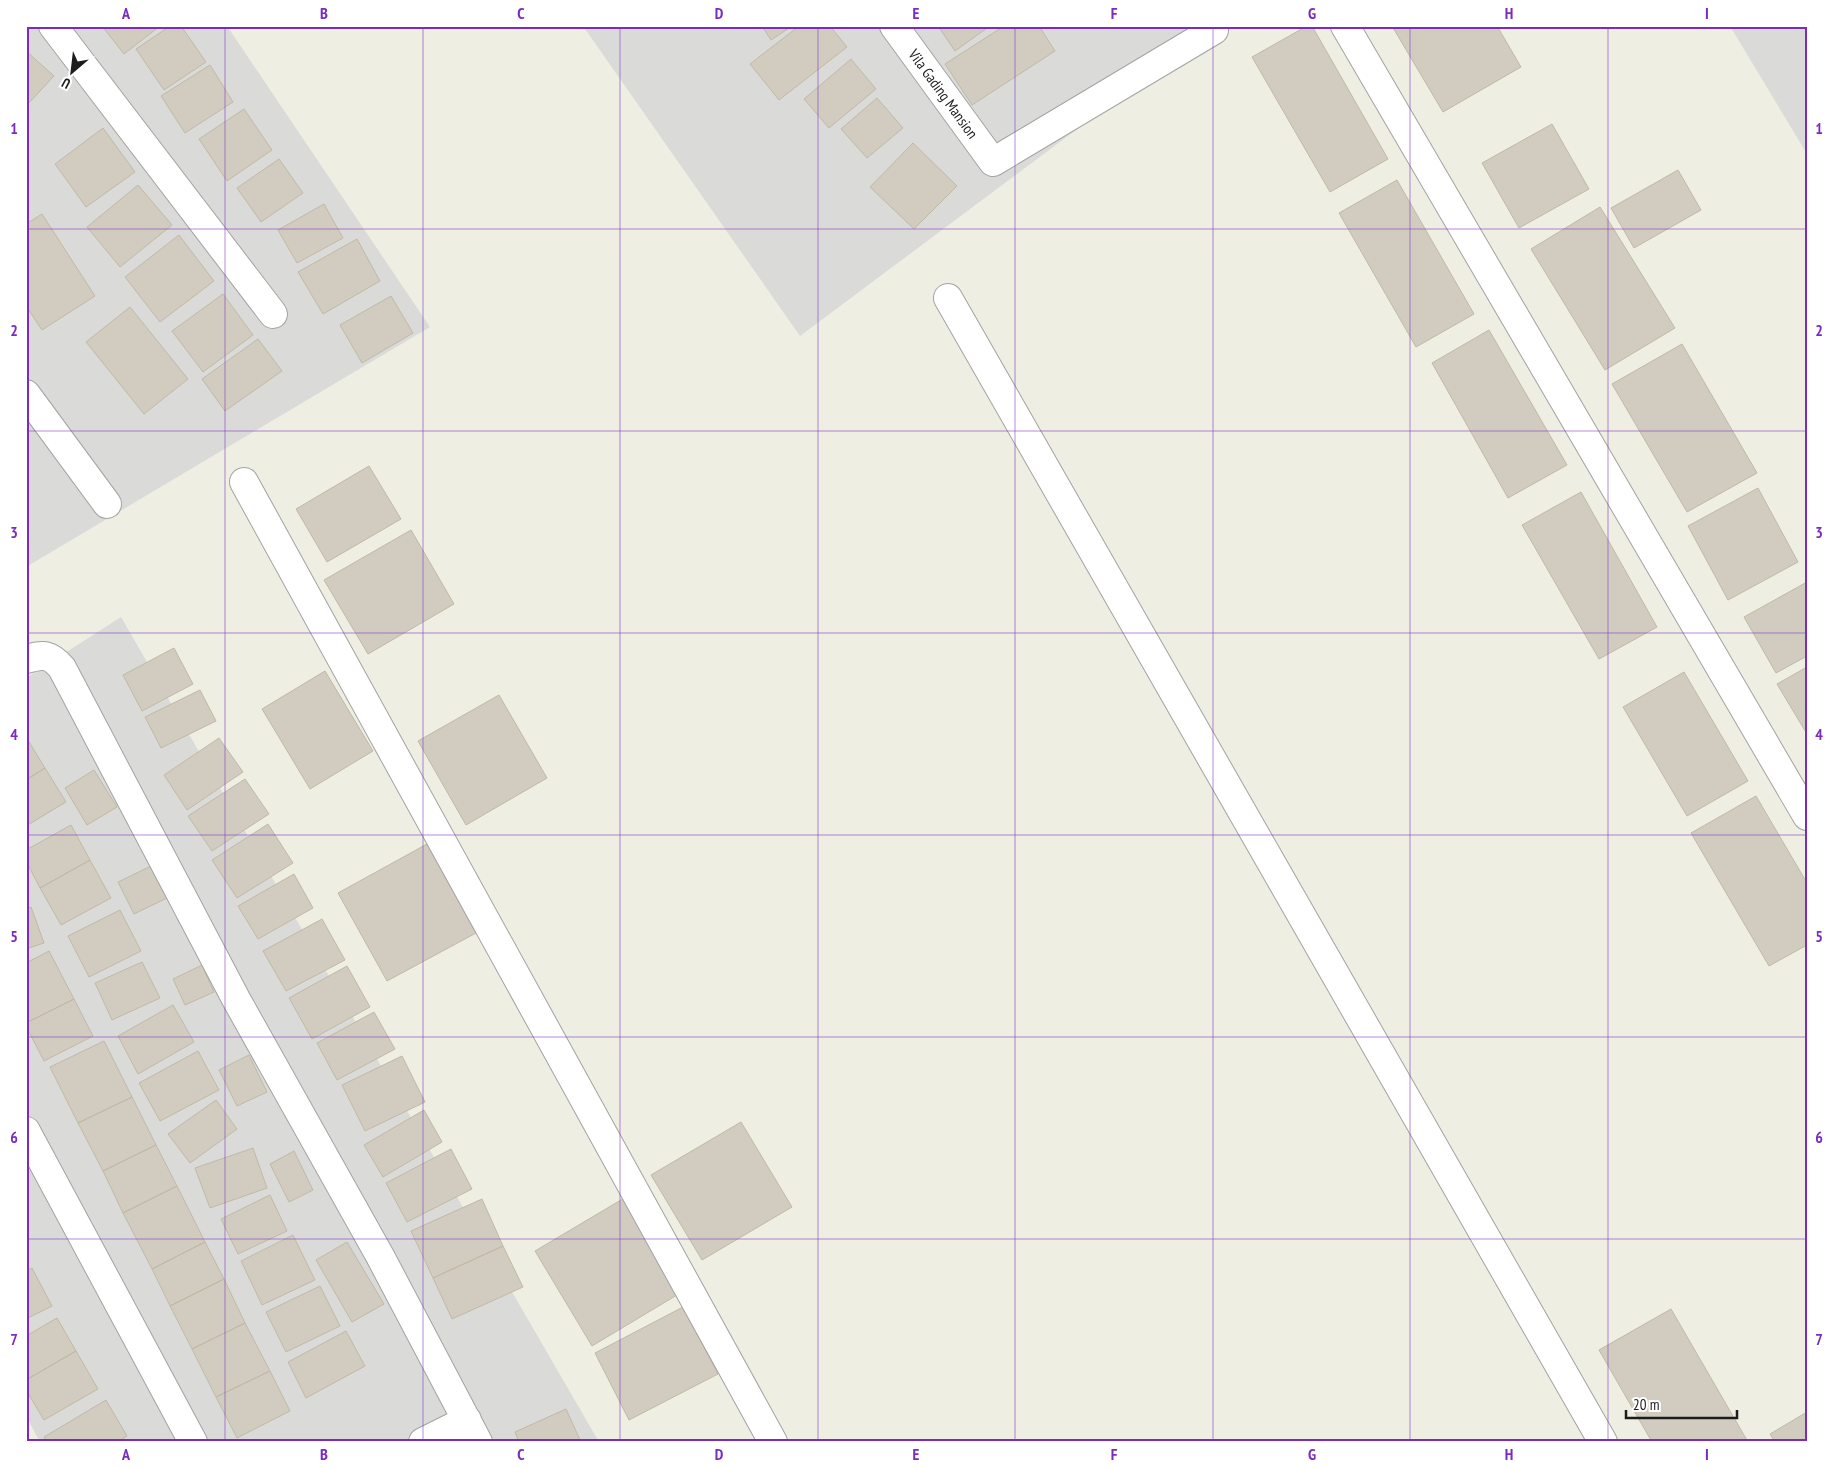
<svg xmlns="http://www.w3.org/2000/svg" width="1833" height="1468" font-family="'PT Sans Narrow',sans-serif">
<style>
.residential{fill:#dadad9}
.building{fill:#d1ccbf;stroke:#c0b9a4}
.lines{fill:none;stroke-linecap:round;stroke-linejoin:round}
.street-casing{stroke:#a3a3a3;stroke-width:30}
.street{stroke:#fff;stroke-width:28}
.grid{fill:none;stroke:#7b2cbf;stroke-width:1;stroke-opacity:0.55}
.labels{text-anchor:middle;stroke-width:4;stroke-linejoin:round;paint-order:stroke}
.street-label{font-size:15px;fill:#1c1c1c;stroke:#fff}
.neatline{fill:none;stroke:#7b2cbf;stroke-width:2}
.grid-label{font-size:16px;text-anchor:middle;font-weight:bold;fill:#7b2cbf}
</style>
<rect width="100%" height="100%" fill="#eeeee2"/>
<!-- residential -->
<path class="residential" d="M26,26h201l203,301 -404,240z
M583,26h632l-415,310z
M1730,26h77v128z
M121,617l478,825h-559l-14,-26v-738z"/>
<!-- building -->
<path class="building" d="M102,26h58l-36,28z
M170,26h11l25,36 -42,28 -28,-41z
M762,26h30l-21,14z
M799,26h31l17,21 -68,53 -29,-36z
M938,26h47l2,2 -32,23z
M1004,26h35l16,25 -83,54 -27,-41z
M1307,26h5l76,133 -58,33 -78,-135z
M1392,26h105l24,41 -78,45z
M26,51l28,25 -28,30z
M851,59l25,30 -47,39 -25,-29z
M210,65l23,37 -48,31 -24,-37z
M877,98l26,30 -36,30 -26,-29z
M244,109l28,41 -45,31 -28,-42z
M1552,124l37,65 -70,39 -37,-65z
M103,128l32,44 -49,35 -31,-43z
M913,143l44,43 -43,43 -44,-42z
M279,159l24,34 -42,29 -24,-34z
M1678,170l23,40 -67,38 -23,-40z
M1397,180l77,134 -58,33 -77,-134z
M138,185l34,40 -52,42 -33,-40z
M324,204l19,34 -46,25 -19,-33z
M1600,207l75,121 -70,42 -74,-121z
M42,214l53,82 -53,34 -16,-24v-82z
M179,235l35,46 -54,41 -35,-45z
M357,239l23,42 -57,33 -25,-42z
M223,294l30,41 -50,37 -31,-41z
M391,296l22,37 -51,30 -22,-38z
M130,307l58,72 -44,35 -58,-72z
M1489,330l78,135 -59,33 -76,-135z
M258,339l24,32 -57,40 -23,-32z
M1682,344l75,129 -70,39 -75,-128z
M369,466l32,53 -74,43 -31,-53z
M1758,488l40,74 -70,38 -40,-74z
M1581,492l76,135 -58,32 -77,-134z
M411,530l43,74 -86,50 -44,-74z
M1807,582v74l-31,17 -32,-56z
M174,648l19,36 -51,27 -19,-36z
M1807,667v67l-30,-50z
M325,671l48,80 -63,38 -48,-80z
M1684,672l64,109 -61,35 -64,-109z
M200,690l16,31 -55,27 -16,-31z
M499,695l48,83 -81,47 -48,-84z
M26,737l19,31 -19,12z
M219,738l24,34 -56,38 -23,-35z
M45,768l21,34 -40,24v-46z
M94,770l23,37 -30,18 -22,-37z
M245,779l24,35 -57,37 -24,-35z
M1756,796l51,87v62l-38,21 -78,-133z
M268,824l25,39 -56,35 -25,-38z
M71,825l19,35 -50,28 -14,-27v-11z
M427,844l49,89 -89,48 -49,-88z
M90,860l21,38 -50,27 -21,-37z
M151,866l16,32 -33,16 -16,-32z
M294,874l19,34 -55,31 -20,-33z
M31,907l13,36 -18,6v-40z
M120,910l21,41 -52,26 -21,-41z
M322,919l23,41 -59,31 -23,-40z
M49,951l25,48 -48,24v-60z
M142,962l18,36 -48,22 -17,-37z
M202,965l12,27 -29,13 -12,-26z
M347,966l23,41 -58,32 -23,-41z
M74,999l19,37 -49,25 -18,-35v-3z
M173,1005l21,37 -56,32 -20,-38z
M374,1012l21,37 -58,31 -20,-37z
M104,1041l28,56 -54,26 -28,-56z
M198,1051l21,39 -59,31 -21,-38z
M249,1055l18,37 -30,14 -18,-36z
M402,1056l23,46 -60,29 -23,-46z
M132,1097l24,48 -53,26 -25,-48z
M216,1100l21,29 -47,34 -22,-29z
M424,1110l18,32 -59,35 -19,-32z
M741,1122l51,85 -90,53 -51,-85z
M156,1145l21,41 -54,27 -20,-42z
M253,1148l14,40 -57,20 -15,-40z
M451,1149l21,40 -65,33 -21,-39z
M294,1151l19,39 -24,12 -19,-38z
M177,1186l28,56 -53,27 -29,-56z
M270,1195l17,36 -49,23 -17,-35z
M626,1197l56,95 -90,54 -57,-95z
M482,1199l21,47 -70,32 -22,-47z
M293,1235l22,45 -53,25 -21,-44z
M205,1242l19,37 -54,27 -18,-37z
M347,1242l37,62 -32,18 -36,-62z
M503,1246l20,41 -71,32 -19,-41z
M32,1268l20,38 -26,13v-48z
M224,1279l21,44 -53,26 -22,-43z
M320,1286l20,40 -54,26 -20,-40z
M683,1307l35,67 -89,46 -34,-67z
M1671,1309l77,133h-96l-53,-92z
M57,1318l19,33 -50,29v-44z
M245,1323l25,48 -54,26 -24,-48z
M346,1331l19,35 -59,32 -18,-36z
M76,1351l22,38 -54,31 -18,-30v-10z
M270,1371l20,40 -53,27 -21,-41z
M106,1400l21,36 -10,6h-70l-3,-5z
M566,1409l15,33h-62l-4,-10z
M1807,1412v30h-32l-5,-8z"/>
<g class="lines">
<!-- street casing -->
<g class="street-casing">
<path id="street" d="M53,26l220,288
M894,26l99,136 221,-132 -3,-4
M1345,26l462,790
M948,298l655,1144
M26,394l81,110
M244,482l529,960
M26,659c18,-5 24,-5 36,9l174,331 144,257 98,186
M26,1131l167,311
M423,1442l44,-22"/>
</g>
<!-- street -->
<use href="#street" class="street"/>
</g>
<!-- grid -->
<path class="grid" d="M225,26v1416M423,26v1416M620,26v1416M818,26v1416M1015,26v1416M1213,26v1416M1410,26v1416M1608,26v1416M26,229h1781M26,431h1781M26,633h1781M26,835h1781M26,1037h1781M26,1239h1781"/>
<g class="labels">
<!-- street labels -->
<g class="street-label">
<text transform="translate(943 94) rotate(54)" y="5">Vila Gading Mansion</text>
</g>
</g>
<!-- border -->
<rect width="1833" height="1468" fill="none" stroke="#ffffff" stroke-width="55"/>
<!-- north arrow -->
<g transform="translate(72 72) rotate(208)" stroke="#ffffff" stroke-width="4" paint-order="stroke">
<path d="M0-4L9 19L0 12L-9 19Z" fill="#1c1c1c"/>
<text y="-8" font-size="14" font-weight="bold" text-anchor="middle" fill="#1c1c1c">U</text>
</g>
<!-- scale -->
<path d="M1626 1410v8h111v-8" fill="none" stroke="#1c1c1c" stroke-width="2.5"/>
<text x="1633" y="1410" font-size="15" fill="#1c1c1c" stroke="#ffffff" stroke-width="4" paint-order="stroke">20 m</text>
<rect x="28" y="28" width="1778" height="1412" class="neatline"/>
<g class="grid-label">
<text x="126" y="19">A</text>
<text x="324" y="19">B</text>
<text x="521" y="19">C</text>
<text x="719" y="19">D</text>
<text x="916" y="19">E</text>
<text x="1114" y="19">F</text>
<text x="1312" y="19">G</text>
<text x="1509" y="19">H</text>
<text x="1707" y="19">I</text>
<text x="14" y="134">1</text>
<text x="1819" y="134">1</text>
<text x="14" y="336">2</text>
<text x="1819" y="336">2</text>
<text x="14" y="538">3</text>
<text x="1819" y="538">3</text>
<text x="14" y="740">4</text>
<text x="1819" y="740">4</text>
<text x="14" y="942">5</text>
<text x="1819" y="942">5</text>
<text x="14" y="1143">6</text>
<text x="1819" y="1143">6</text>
<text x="14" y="1345">7</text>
<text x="1819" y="1345">7</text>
<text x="126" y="1460">A</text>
<text x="324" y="1460">B</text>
<text x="521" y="1460">C</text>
<text x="719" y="1460">D</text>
<text x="916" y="1460">E</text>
<text x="1114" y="1460">F</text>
<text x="1312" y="1460">G</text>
<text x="1509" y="1460">H</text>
<text x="1707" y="1460">I</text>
</g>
</svg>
